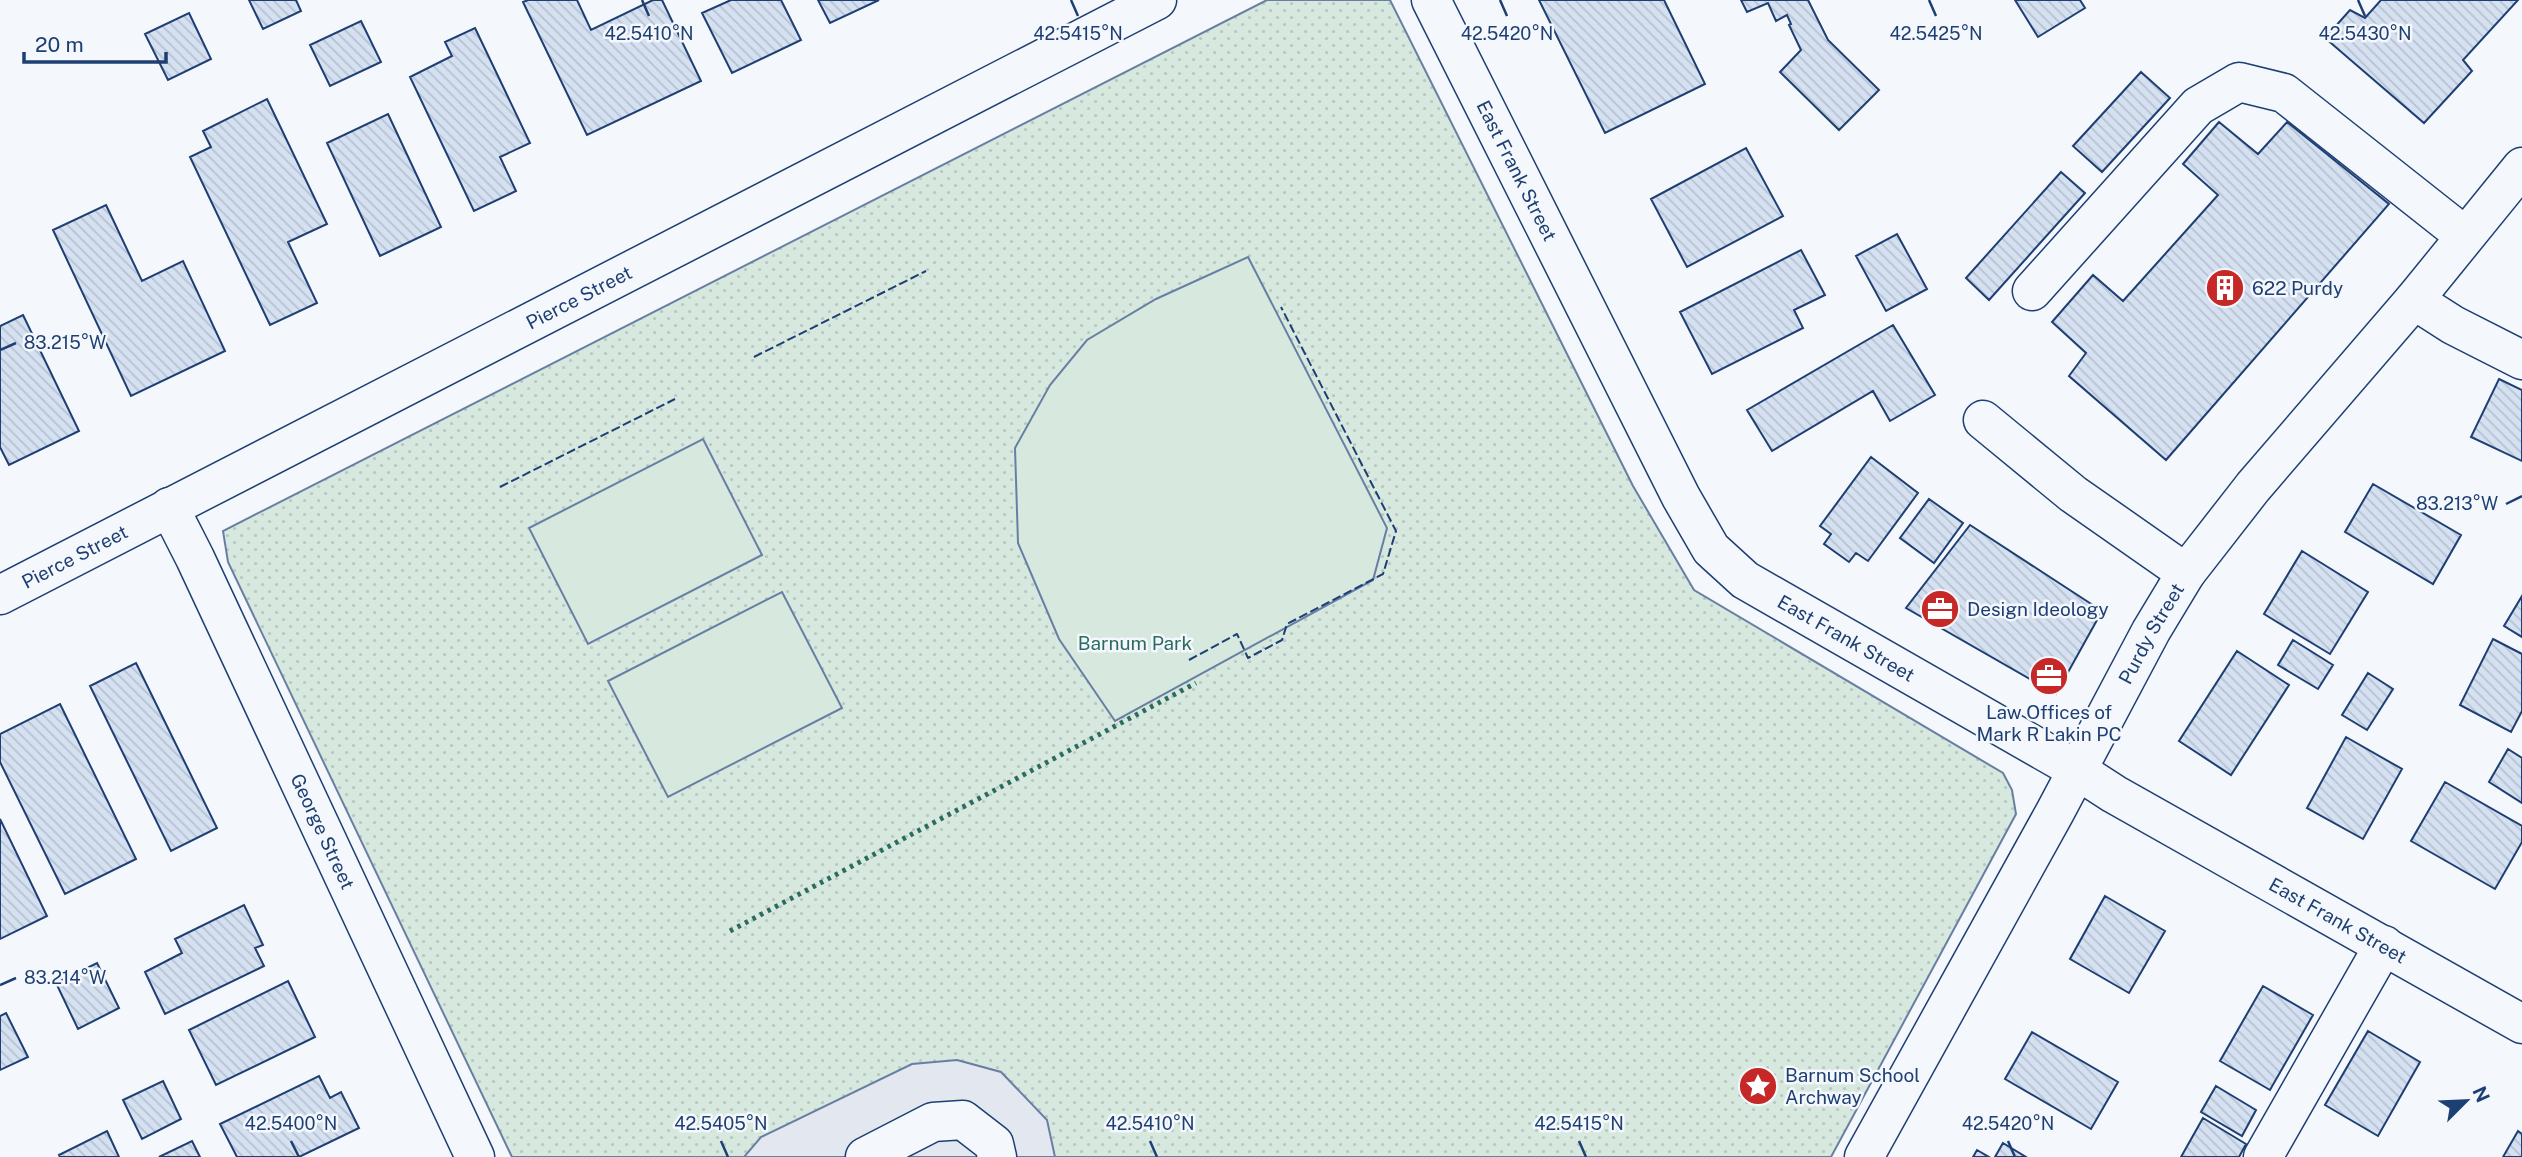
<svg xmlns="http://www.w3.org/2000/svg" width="2522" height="1157" font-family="'Public Sans',sans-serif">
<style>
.park{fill:url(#park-dots);stroke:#687fa3;stroke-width:2}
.pitch{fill:#d7e8df;stroke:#687fa3;stroke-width:2}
.parking{fill:#e3e8f0;stroke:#687fa3;stroke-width:2}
.building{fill:url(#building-back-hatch);stroke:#1d3f73;stroke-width:2}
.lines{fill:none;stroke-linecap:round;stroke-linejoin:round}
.minor-casing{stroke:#1d3f73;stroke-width:41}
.minor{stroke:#f4f7fb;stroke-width:38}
.hedge{stroke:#2c6c60;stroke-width:5;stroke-dasharray:3.5 5;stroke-linecap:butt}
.fence{stroke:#1d3f73;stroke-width:2;stroke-dasharray:9 3.5;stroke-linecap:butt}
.ticks{fill:none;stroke:#1d3f73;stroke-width:2.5}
.labels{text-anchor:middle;stroke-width:5;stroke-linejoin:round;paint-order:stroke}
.street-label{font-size:19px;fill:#1d3f73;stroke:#f4f7fb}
.poi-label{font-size:19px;fill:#1d3f73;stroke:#f4f7fb;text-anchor:start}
.park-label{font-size:19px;fill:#2c6c60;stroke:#f4f7fb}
.ticks-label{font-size:18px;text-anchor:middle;fill:#1d3f73;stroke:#f4f7fb;stroke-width:5;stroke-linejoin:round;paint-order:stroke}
</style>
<defs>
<pattern id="park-dots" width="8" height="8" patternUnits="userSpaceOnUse" patternTransform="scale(1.75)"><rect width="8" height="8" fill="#d7e8df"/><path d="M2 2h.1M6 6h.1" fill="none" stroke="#b8c8c3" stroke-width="1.8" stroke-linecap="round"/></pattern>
<pattern id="building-back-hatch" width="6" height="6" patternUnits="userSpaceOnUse" patternTransform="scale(1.75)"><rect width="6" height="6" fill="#d5e0f0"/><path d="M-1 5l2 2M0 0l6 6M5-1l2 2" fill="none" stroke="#b6c1d1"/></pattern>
</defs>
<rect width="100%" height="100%" fill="#f4f7fb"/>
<!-- park -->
<path class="park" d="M1267,0h123l243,486 61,104 309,183 9,17 4,24 -185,343h-1319l-284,-595 -5,-31z"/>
<!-- pitch -->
<path class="pitch" d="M1248,257l139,271 -14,52 -258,141 -56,-82 -41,-96 -3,-95 35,-63 37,-45 69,-41z
M703,439l59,116 -174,89 -59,-116z
M782,592l60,116 -174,89 -60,-116z"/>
<!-- parking -->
<path class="parking" d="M957,1060l44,12 46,48 8,37h-311l17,-20 151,-73z"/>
<!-- building -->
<path class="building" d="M249,0h47l5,11 -38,18z
M528,0h49l14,30 62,-30h9l39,81 -114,54 -64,-133z
M731,0h50l20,40 -69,33 -30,-60z
M818,0h61l-49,23z
M1539,0h125l41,84 -100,49z
M1741,0h67l20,40 51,50 -40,40 -59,-58 21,-22 -12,-25 2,-1 -4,-9 -11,6 -8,-18 -21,9z
M2015,0h65l5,8 -47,29z
M2381,0h137l-55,60 9,11 -48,52 -99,-85 25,-28 15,8z
M189,13l22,46 -43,21 -23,-46z
M361,21l20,41 -51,24 -20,-41z
M475,28l55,115 -30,14 16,34 -42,20 -64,-134 42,-21 -7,-14z
M2141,72l29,26 -68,74 -29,-26z
M267,99l60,125 -39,18 29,61 -47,22 -80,-168 21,-10 -8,-16z
M388,114l53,113 -61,29 -53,-113z
M2219,122l39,32 29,-32 102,82 -223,256 -97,-84 17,-23 -34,-31 41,-47 30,26 95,-106 -35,-31z
M1746,148l37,68 -96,51 -36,-68z
M2061,172l24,21 -96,107 -23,-22z
M106,205l36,76 41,-20 42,90 -94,45 -78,-166z
M1897,234l30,55 -41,22 -30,-55z
M1801,250l24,45 -31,15 9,18 -91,46 -32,-62z
M23,315l56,116 -70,34 -9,-18v-121z
M1893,325l42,70 -45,26 -17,-30 -101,60 -25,-41z
M2499,379l23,11v71l-51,-24z
M1871,457l47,36 -50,68 -12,-8 -7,9 -25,-18 7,-10 -11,-8z
M2373,484l88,51 -28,49 -88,-52z
M1929,499l34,24 -29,40 -34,-25z
M1970,525l132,86 -46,83 -150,-86z
M2302,551l66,41 -38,62 -66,-40z
M2522,596v41l-18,-11z
M2493,639l29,15v57l-11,21 -51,-27z
M2293,640l40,25 -15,24 -40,-24z
M2237,651l52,34 -58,90 -52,-34z
M136,663l81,165 -46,23 -81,-165z
M2368,673l25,16 -26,41 -25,-15z
M60,704l76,155 -71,35 -65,-132v-28z
M2346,737l56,32 -39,70 -56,-31z
M2508,749l14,9v45l-33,-21z
M2445,782l77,44v16l-27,47 -84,-48z
M0,819l47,97 -47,23z
M2105,896l60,35 -36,62 -59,-34z
M244,905l19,40 -8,3 9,18 -99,48 -20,-42 37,-19 -7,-14z
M97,963l22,45 -41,21 -22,-46z
M288,981l27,56 -99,48 -27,-55z
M2263,986l50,29 -43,75 -50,-29z
M6,1013l22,44 -28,13v-54z
M2368,1031l52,31 -42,74 -53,-31z
M2032,1032l86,50 -27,47 -86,-50z
M319,1076l11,22 11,-6 18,36 -60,29h-62l-17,-33z
M163,1081l18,38 -39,20 -19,-39z
M2216,1086l40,24 -14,26 -41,-24z
M2203,1118l43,26 -7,13h-58z
M107,1131l12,26h-59l-1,-2z
M2518,1131l4,3v23h-19z
M192,1141l8,16h-41z
M2003,1143l23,14h-31z
M1977,1150l12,7h-16z"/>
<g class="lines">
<!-- minor casing -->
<g class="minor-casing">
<g id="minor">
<path id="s1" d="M1431,0l250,497 30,52 34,31 332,190 37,24 408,230"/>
<path d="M2032,291l166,-185 41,-24 45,11 181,143"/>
<path d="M2414,300l39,25 69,35"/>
<path d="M1983,420l90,74 113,79"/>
<path id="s2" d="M169,507l26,51 280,599"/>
<path id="s3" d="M0,595l1157,-595"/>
<path d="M865,1157l68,-35 30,-2 31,24 3,13"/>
<path id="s4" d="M1864,1157l191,-345 96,-181 35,-58 67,-86 161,-187 108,-133"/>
<path d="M2263,1157l121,-212"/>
</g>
</g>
<!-- minor -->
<use href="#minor" class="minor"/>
<!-- hedge -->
<path class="hedge" d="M730,931l466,-248"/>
<!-- fence -->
<path class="fence" d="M754,357l172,-86
M500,487l175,-88
M1189,660l48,-26 11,24 34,-18 5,-16 96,-50 13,-43 -115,-224"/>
</g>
<!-- ticks -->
<path class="ticks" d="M642,0l7,16M1071,0l7,16M1500,0l7,16M1929,0l7,16M2358,0l7,16M0,350l16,-7M2506,504l16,-8M0,985l16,-7M291,1141l8,16M721,1141l7,16M1150,1141l7,16M1579,1141l7,16M2008,1141l7,16"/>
<!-- icons -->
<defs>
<g id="building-disc" transform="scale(2.0125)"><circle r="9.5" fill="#c62828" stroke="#f4f7fb"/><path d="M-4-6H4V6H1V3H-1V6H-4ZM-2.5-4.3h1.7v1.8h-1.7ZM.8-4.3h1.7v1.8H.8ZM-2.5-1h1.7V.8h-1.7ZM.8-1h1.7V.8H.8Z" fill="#fff"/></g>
<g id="office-disc" transform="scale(2.0125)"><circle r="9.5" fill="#c62828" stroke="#f4f7fb"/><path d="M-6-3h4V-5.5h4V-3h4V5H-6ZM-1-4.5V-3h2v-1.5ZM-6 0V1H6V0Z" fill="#fff"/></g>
<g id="sight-disc" transform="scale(2.0125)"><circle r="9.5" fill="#c62828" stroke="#f4f7fb"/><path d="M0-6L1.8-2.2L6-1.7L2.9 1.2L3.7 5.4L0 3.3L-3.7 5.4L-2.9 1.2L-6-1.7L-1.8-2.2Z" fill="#fff"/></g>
</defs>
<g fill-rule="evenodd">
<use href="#building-disc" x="2225" y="288"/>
<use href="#office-disc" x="1940" y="609"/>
<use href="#office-disc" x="2049" y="676"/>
<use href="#sight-disc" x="1758" y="1086"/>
</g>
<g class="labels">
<!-- street labels -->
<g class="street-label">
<text dy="7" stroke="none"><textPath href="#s1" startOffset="191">East Frank Street</textPath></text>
<text dy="7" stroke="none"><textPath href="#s3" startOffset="651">Pierce Street</textPath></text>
<text dy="7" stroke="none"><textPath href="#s3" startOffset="84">Pierce Street</textPath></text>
<text dy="7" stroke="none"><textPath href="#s4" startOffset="597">Purdy Street</textPath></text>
<text dy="7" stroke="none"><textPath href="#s1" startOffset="779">East Frank Street</textPath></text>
<text dy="7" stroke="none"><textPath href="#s2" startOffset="359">George Street</textPath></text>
<text dy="7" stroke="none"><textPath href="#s1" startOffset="1346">East Frank Street</textPath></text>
</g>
<!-- poi labels -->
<g class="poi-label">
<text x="2252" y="295">622 Purdy</text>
<text x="1967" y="616">Design Ideology</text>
<text x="2049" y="719" text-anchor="middle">Law Offices of<tspan x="2049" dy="22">Mark R Lakin PC</tspan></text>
<text x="1785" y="1082">Barnum School<tspan x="1785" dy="22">Archway</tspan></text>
</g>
<!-- park labels -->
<g class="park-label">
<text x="1135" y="650">Barnum Park</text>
</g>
</g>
<g class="ticks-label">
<text x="649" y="40">42.5410°N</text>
<text x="1078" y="40">42.5415°N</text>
<text x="1507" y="40">42.5420°N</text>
<text x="1936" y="40">42.5425°N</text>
<text x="2365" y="40">42.5430°N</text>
<text x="65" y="349">83.215°W</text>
<text x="2457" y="510">83.213°W</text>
<text x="65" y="984">83.214°W</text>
<text x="291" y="1130">42.5400°N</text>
<text x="721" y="1130">42.5405°N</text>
<text x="1150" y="1130">42.5410°N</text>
<text x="1579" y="1130">42.5415°N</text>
<text x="2008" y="1130">42.5420°N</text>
</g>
<!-- north arrow -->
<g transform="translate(2466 1101) rotate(66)" stroke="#f4f7fb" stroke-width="5" paint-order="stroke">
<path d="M0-5L12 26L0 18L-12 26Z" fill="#1d3f73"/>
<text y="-10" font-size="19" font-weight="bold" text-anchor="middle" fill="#1d3f73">N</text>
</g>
<!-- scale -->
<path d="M24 52v10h142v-10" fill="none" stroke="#1d3f73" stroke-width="3.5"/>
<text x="35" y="52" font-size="21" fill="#1d3f73" stroke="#f4f7fb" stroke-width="5" paint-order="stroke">20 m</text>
</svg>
